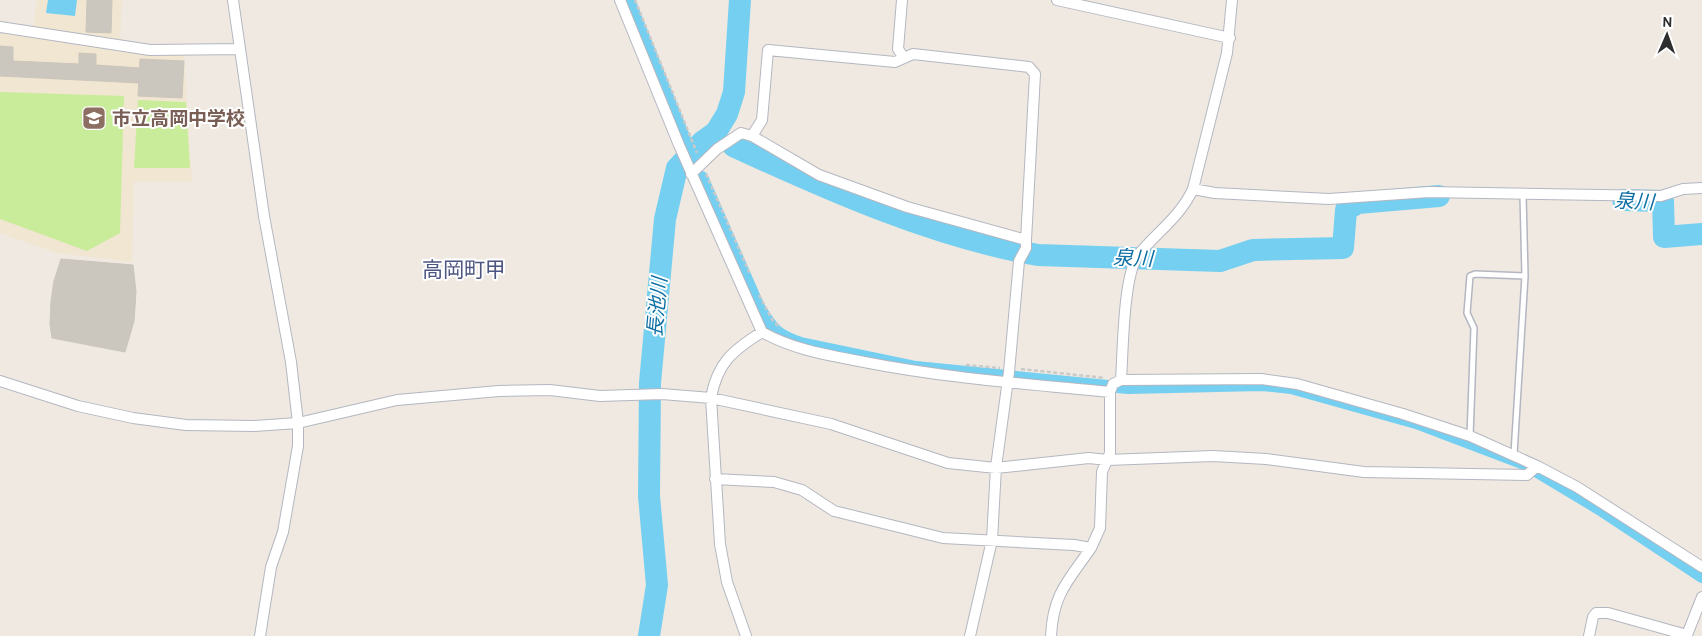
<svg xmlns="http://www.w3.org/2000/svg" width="1702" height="636" font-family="Cabin,'Noto Sans JP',sans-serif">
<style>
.education{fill:#f0e6d1}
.pitch{fill:#c9ec9a}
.water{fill:#75cff0}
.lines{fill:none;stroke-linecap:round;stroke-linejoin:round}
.canal{stroke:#75cff0;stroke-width:12}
.river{stroke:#75cff0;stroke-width:22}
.building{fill:#cbc7bf;stroke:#cbc5ba}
.lane-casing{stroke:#b4b7c1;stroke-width:8}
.street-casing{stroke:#b4b7c1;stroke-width:12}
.path{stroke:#c9c9c9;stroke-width:2.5;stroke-dasharray:4 2.5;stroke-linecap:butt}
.lane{stroke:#fff;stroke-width:5}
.street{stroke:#fff;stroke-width:10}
.labels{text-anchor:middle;stroke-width:4;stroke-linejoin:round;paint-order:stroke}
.education-label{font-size:19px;font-weight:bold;fill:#785e54;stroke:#fff;text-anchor:start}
.water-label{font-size:20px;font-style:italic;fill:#0d6fa3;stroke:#fff}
.quarter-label{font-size:21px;fill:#4d5680;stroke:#fff}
</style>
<rect width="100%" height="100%" fill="#efe9e1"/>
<!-- education -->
<path class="education" d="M37,0h85l-2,40 -87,-12z
M0,30l184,24 8,128h-58l-2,80 -75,-9 -57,-20z"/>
<!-- pitch -->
<path class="pitch" d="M0,92l124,4 -4,137 -33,18 -87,-32z
M138,100l48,2 4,66h-56z"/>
<!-- water -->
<path class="water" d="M48,0h29l-2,16 -29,-3z"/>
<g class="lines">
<!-- canal -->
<path class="canal" d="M629,0l64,159
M702,177l57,130c13,21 17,28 42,36l115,24 212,21 134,-3 29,3 125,35 108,41 75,45 103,68"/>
<!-- river -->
<path class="river" d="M733,146c96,44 201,91 305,109l182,6 33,-11 90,-2 3,-38 12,-7 81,-7
M1623,200l40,1 1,36 38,-3
M649,636l8,-51 -8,-89 1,-113 15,-164 12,-51 25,-26 14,-10 11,-18 7,-22 6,-92"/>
</g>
<!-- building -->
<path class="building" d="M87,0h25l-1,33 -25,-1z
M0,46l13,1v14l66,3v-11l17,1v11l44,3 -1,15 -139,-7z
M140,59l44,2 -2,37 -44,-2z
M61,259l72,6 3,27 -2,29 -9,31 -73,-14 -2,-14 1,-23 3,-20z"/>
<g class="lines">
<!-- lane casing -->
<g class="lane-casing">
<path id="lane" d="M1470,436l4,-108 -7,-15 3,-37 5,-2 50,2
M1514,454l11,-178 -2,-81"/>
</g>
<!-- street casing -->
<g class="street-casing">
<path id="street" d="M233,0l31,216 27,146 7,61v23l-15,86 -12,35 -11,69
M620,0l59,145 83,187c32,18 66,23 102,30 81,16 164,22 246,30
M902,0l-4,49 6,9
M1057,0l173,38
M0,27l150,23 90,-1
M752,136l10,-16 6,-70 127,12 18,-8 116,13 6,7 -9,166v8l-7,13 -10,111 -13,95 -4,73 -22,96
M691,174l26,-25 24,-16 11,3 67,39 88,32 119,33
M1193,189l22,4 114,6 100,-7 232,4 22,-7 19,-1
M1121,380l140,-1 36,5 106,30 67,22 67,30 40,21 125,80
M0,381l78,25 55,12 53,7 68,1 44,-3 99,-23 102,-9 51,-1 50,6 62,-2 49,4 120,26 117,39 48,5 93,-10 18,2 106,-4 53,3 98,13 163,3 10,-9
M715,479l59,3 28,8 32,21 109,27 131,7 17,3 9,-20 2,-56 8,-19v-61l3,-8 8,-4c2,-27 2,-107 18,-126 18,-22 41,-37 54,-65l34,-136 5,-53
M746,636l-19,-54 -7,-38 -9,-146c6,-35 22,-48 51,-66
M1051,636c2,-42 17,-55 40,-88
M1589,636l4,-19 3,-4h12l79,22 15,-38"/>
</g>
<!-- path -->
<path class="path" d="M635,0l62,153
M706,174l44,100
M759,295l14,26 7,7
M966,365l34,3
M1021,369l84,9"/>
<!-- lane -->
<use href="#lane" class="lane"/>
<!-- street -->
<use href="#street" class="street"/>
</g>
<!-- icons -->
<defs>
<g id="school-square" transform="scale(1.25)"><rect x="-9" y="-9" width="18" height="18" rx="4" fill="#8d6e63" stroke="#fff"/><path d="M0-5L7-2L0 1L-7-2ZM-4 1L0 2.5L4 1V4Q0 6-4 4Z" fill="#fff"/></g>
</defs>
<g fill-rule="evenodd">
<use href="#school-square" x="94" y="118"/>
</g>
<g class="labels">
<!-- education labels -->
<g class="education-label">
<text x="112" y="125">市立高岡中学校</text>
</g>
<!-- water labels -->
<g class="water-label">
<text transform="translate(1634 201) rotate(3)" y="7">泉川</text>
<text transform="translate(1133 258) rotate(2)" y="7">泉川</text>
<text transform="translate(657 307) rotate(-85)" y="7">長池川</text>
</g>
<!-- quarter labels -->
<g class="quarter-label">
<text x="464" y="277">高岡町甲</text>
</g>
</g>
<!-- north arrow -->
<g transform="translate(1667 35) rotate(2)" stroke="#ffffff" stroke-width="4" paint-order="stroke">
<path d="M0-4L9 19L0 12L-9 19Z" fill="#2e2e2e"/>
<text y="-8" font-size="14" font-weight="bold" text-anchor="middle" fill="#2e2e2e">N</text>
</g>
</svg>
